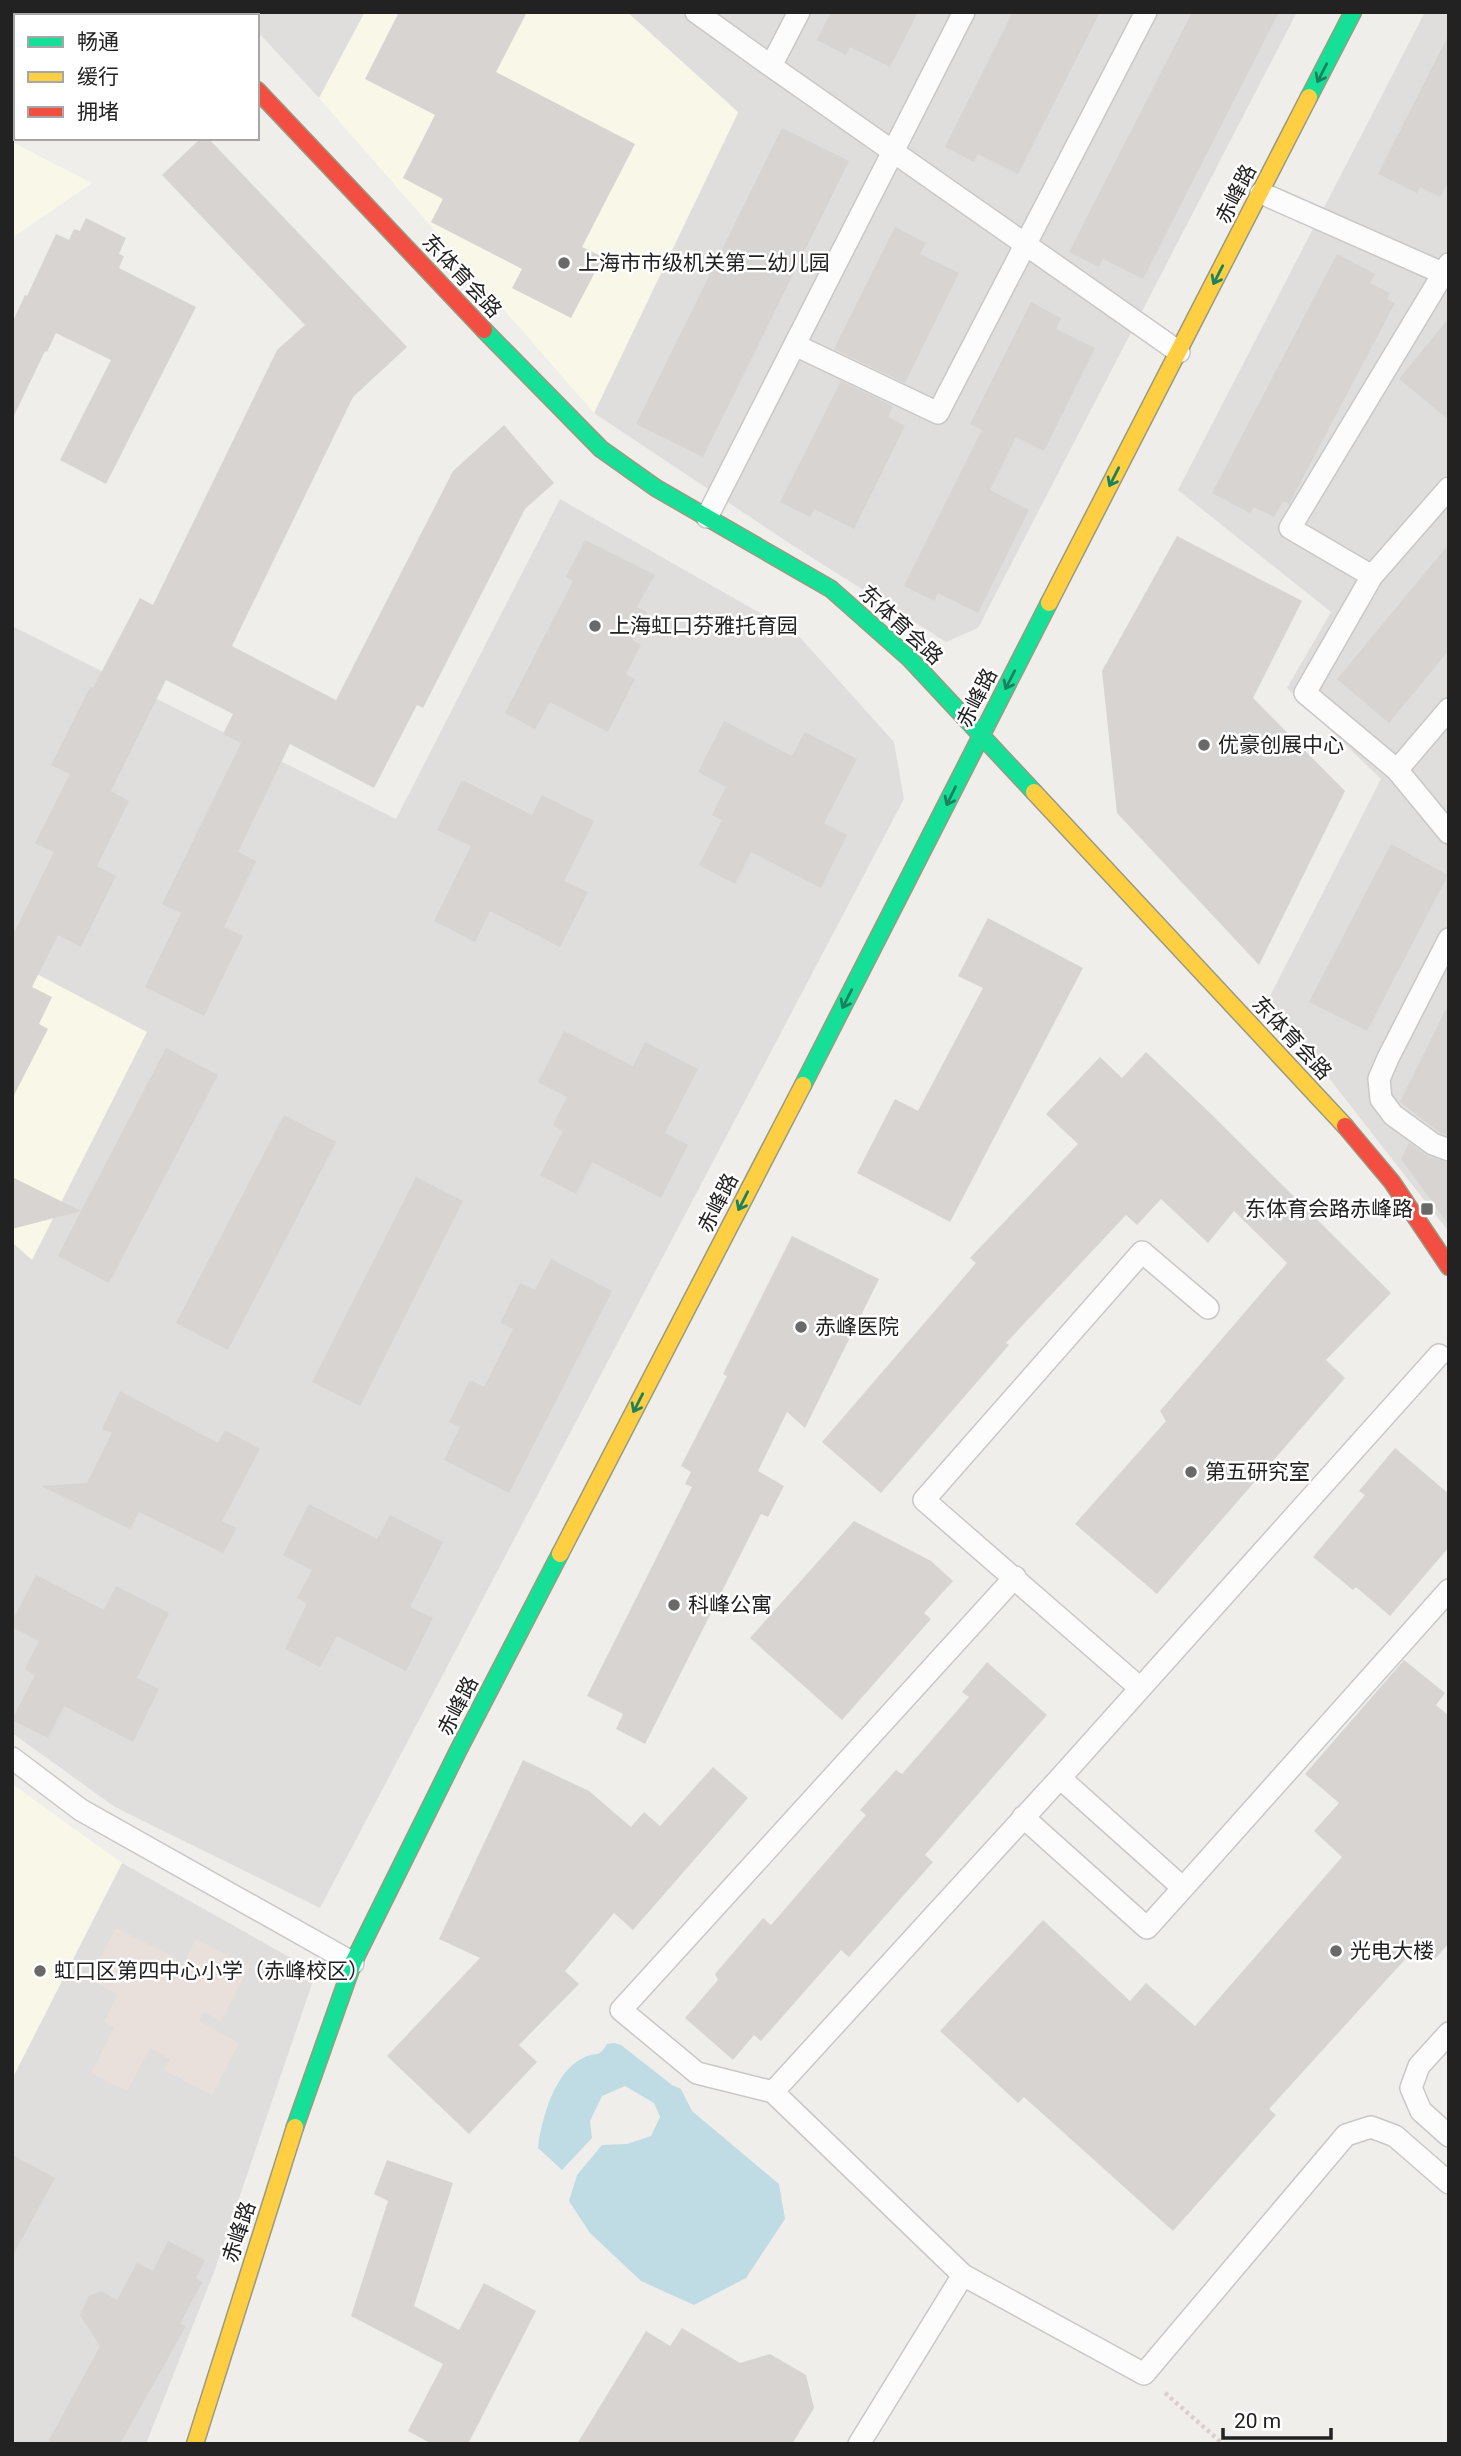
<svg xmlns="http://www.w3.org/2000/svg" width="1461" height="2456" font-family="Roboto,'Noto Sans SC',sans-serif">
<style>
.residential{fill:#dfdedc}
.education{fill:#f8f7e8}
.military{fill:#eae0db}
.water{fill:#bfdbe3}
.building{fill:#d7d4d2}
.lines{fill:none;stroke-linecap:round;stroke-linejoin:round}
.lane-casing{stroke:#c9c8c7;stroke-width:24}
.fast-casing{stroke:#999a82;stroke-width:19}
.slow-casing{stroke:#999a82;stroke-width:19}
.jam-casing{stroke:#999a82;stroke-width:19}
.path{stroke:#dccecd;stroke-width:4.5;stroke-dasharray:3.5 3.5;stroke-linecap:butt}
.lane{stroke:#fdfcfc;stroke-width:21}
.fast{stroke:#16e098;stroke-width:16}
.slow{stroke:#ffcf43;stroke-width:16}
.jam{stroke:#f24e42;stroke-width:16}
.oneway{stroke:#1c815d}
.poi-dot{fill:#6a6968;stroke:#fff;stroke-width:2.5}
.labels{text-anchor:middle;stroke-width:5;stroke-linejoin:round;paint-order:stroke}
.street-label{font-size:21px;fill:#222;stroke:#fff}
.poi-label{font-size:21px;fill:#222;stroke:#fff;text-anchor:start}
</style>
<rect width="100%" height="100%" fill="#f0eeeb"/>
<!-- residential -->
<path class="residential" d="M240,12h125l-46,86 -62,-67v-15h-14z
M627,12h670l-319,616 -32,14 -154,-97 -198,-132 144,-300z
M1425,12h24v1220l-181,-232 113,-221 -94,-91 44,-76 -153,-122z
M560,499l237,135 97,108 10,57 -584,1109 -205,-101 -103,-74v-491l20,17 -20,-298v-335l384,193z
M122,1863l194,109 -102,300 -68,172h-134v-365z"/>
<!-- education -->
<path class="education" d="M365,12h262l111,100 -144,301 -275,-315z
M12,142l80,41 -80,55z
M12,961l135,71 -115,228 -20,-18z
M12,1784l110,79 -110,216z"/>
<!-- military -->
<path class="military" d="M116,1928l61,31 -11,20 8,4 22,-44 53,28 -28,54 -17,-9 -5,9 40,22 -27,52 -48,-25 6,-11 -20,-11 -23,43 -36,-18 23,-45 -10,-6 14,-28 -29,-15z"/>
<!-- water -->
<path class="water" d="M614,2043l7,2 51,40 9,4 11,22 87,73 6,35 -39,59 -52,27 -53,-24 -51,-48 -21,-32 8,-26 25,-30 25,-1 24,-8 9,-19 -6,-14 -29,-17 -23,10 -12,25 2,17 -30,32 -24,-22c3,-28 17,-79 47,-91 11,-5 14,1 22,-13z"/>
<!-- building -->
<path class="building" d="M399,12h128l-31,60 139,72 -53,103 21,10 -32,61 -59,-30 10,-19 -91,-47 12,-23 -40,-21 32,-63 -70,-36z
M831,12h87l-28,55 -40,-20 -4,8 -29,-15z
M1013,12h87l-82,162 -40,-20 -4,8 -29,-15z
M1192,12h87l-136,267 -40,-20 -4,8 -30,-15z
M1449,34v147l-9,16 -20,-10 -3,6 -39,-19z
M782,128l67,33 -146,296 -67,-33z
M201,138h7l199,209 -54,50 -121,249 104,54 117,-229 51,-46 50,58 -29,26 -102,199 -6,-3 -43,83 -84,-44 -52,108 18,9 -32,66 19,9 -39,80 -59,-29 36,-74 -19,-9 79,-161 -18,-9 10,-20 -67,-34 -55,111 18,10 -32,65 19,10 -35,71 -23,-12 -26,52 20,10 -13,27 9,5 -36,70v-162l42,-85 -19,-9 35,-69 -19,-9 39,-78 3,1 47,-90 13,7 124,-255 28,-25 -143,-150z
M86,218l40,20 -7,16 5,2 -5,12 77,39 -90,177 -46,-24 51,-100 -55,-27 -9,19 -2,-1 -33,69v-97l13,-28 2,1 29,-62 13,6 5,-11 6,2z
M895,227l31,16 -6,11 39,19 -54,110 -71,-34z
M1337,254l38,20 -5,9 20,10 -3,6 8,4 -106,201 -6,-3 -9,16 -20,-10 -4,6 -38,-20z
M1031,302l30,16 -5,11 39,19 -51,103 -28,-14 -26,53 39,20 -51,103 -40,-20 -4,8 -30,-15 78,-156 -12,-6z
M1449,318v102l-50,-41z
M841,381l52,25 -5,11 17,9 -51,103 -40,-20 -4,8 -30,-15z
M1177,536l125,65 -49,97 92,93 -86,174 -142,-152 -15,-142z
M585,540l70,35 -18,32 10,5 -15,28 9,5 -15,29 9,5 -27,53 -58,-30 -15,27 -30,-16 68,-132 -7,-4z
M1449,544v106l-60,73 -52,-44z
M724,721l68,35 13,-24 52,27 -33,64 23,12 -26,53 -70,-36 -16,32 -36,-19 23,-45 -10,-5 14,-28 -28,-15z
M462,780l70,35 10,-20 52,26 -30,60 24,11 -28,55 -70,-36 -15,31 -41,-21 37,-75 -34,-16z
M1391,844l57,31 -81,156 -58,-29z
M988,918l95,50 -133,254 -93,-49 38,-74 23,12 65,-123 -25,-12z
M1449,1003v133l-10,-4 -39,-30z
M564,1031l69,35 12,-24 53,27 -33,64 23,12 -27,53 -69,-36 -16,32 -36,-19 23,-44 -10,-6 14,-28 -29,-15z
M166,1048l52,27 -109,208 -51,-27 23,-45 -69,18v-52l69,34z
M1146,1052l65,62 180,179 -65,67 19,18 -188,216 -82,-70 91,-103 -6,-10 127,-148 -53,-52 -26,32 -47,-44 -24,26 -11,-10 -120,128 3,2 -128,148 -59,-51 154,-179 -6,-5 108,-114 -32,-30 54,-57 22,21z
M284,1115l52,27 -108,208 -52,-27z
M1409,1143l19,13 21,7v62l-48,-66z
M416,1177l47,24 -103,205 -48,-24z
M792,1236l87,43 -74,149 -18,-16 -29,59 26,15 -16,31 -7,-3 -116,230 -29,-15 7,-15 -36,-18 105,-209 -7,-3 6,-12 -10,-6 46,-90 -4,-2z
M551,1259l61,32 -103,202 -65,-33 16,-33 -11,-5 21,-42 14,7 29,-58 -13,-6 20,-40 15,7z
M120,1391l98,52 7,-13 35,19 -38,72 15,7 -14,25 -84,-41 -9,17 -89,-43 46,-3 25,-50 -10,-4z
M1395,1448l54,46v53l-59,69 -34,-29 -3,3 -40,-33 52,-62 -6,-4z
M309,1504l68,35 13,-24 53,27 -33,65 23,11 -27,53 -69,-35 -17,31 -35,-18 22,-46 -10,-5 15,-28 -29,-15z
M854,1521l77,40 22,20 -29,32 7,6 -89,101 -92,-82z
M36,1575l68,35 12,-24 53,27 -32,65 22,11 -26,53 -69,-36 -16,32 -36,-18 23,-45 -10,-6 14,-28 -27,-14v-6z
M1404,1660l41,33 -9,12 13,11v227l-14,16 -16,-15 -150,165 7,6 -103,116 -149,-134 -6,6 -78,-72 103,-111 87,81 16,-18 49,43 147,-169 -28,-26 25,-28 -34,-29z
M987,1662l60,53 -122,140 8,7 -84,95 -8,-7 -80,91 -7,-6 -21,25 -48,-42 33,-38 -3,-6 48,-56 8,7 95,-110 -6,-5 36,-40 6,4 67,-77 -7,-5z
M523,1760l66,31 42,36 13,-15 16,14 53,-59 35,31 -115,132 -19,-17 -49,58 14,13 -60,61 18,17 -68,72 -82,-78 93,-98 -41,-19z
M12,2155l43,23 -43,79z
M387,2160l66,23 -39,123 45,24 25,-47 52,28 -68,133h-36l-24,-13 35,-67 -92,-48 37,-115 -14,-7z
M168,2241l37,19 -9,18 6,4 -22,42 6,2 -66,118h-73l53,-98 -20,-31 9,-19 12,-5 16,9 20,-37 16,8z
M682,2328l58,35 30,-9 36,21 8,33 -22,36h-215l69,-113 24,15z"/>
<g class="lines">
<!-- lane casing -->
<g class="lane-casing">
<path id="lane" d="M696,12l75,54 28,-54
M771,66l408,286
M1261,193l188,83
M1449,264l-159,264 82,48 77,-88
M795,345l143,68 208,-401
M707,517l257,-505
M1372,576l-67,117 92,77 52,-61
M1397,770l52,63
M1449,939l-61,119 -9,21 2,20 12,16 40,29 16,6
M1439,1355l-379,423 -287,314 190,183 181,99 202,-239 25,-8 24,9 54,47
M1140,1688l-216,-188 218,-248 66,56
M12,1758l69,52 272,153
M1060,1778l123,110 266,-298
M1023,1817l124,111 36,-40
M1449,2033l-30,33 -8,22 10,23 28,25
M773,2092l-76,-19 -76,-63 394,-433
M859,2444l104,-169"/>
</g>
<!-- fast casing -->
<g class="fast-casing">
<path id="fast" d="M1309,97l44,-85
M484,330l117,119 55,39 175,101 79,70 124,133
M803,1085l246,-482
M295,2127l58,-164 106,-214 101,-195"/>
</g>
<!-- slow casing -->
<g class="slow-casing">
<path id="slow" d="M1049,603l260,-506
M1034,792l311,334
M560,1554l243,-469
M195,2444l100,-317"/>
</g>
<!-- jam casing -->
<g class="jam-casing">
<path id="jam" d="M184,12l4,4
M257,90l227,240
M1345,1126l47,56 57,85"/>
</g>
<!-- path -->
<path class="path" d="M1165,2393l58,51"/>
<!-- lane -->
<use href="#lane" class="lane"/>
<!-- fast -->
<use href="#fast" class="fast"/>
<!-- slow -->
<use href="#slow" class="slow"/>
<!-- jam -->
<use href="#jam" class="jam"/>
</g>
<!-- one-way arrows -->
<defs><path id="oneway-shaft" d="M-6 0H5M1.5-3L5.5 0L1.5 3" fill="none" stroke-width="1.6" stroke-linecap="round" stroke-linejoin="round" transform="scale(1.75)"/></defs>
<g class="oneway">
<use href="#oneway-shaft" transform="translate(1322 73) rotate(117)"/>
<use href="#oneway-shaft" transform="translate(1218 275) rotate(117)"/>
<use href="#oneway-shaft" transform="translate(1114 477) rotate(117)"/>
<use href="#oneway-shaft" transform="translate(1010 680) rotate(117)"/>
<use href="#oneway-shaft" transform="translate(951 796) rotate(116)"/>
<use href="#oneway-shaft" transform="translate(847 999) rotate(117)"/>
<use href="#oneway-shaft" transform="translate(743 1201) rotate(117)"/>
<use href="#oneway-shaft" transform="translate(638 1403) rotate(117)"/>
</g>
<!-- markers -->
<g class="poi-dot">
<circle cx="564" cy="263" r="7"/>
<circle cx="595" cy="626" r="7"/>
<circle cx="1204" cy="745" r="7"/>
<rect x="1420" y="1202" width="14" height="14" rx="3.5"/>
<circle cx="801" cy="1327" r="7"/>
<circle cx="1191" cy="1472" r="7"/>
<circle cx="674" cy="1605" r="7"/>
<circle cx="1336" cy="1951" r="7"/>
<circle cx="40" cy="1971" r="7"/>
</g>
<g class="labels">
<!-- street labels -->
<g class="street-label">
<text transform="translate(1236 194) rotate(-63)" y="7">赤峰路</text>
<text transform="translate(462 276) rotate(47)" y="7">东体育会路</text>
<text transform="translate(901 625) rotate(43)" y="7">东体育会路</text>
<text transform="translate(977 698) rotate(-63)" y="7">赤峰路</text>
<text transform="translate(1292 1038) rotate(47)" y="7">东体育会路</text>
<text transform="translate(718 1203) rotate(-63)" y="7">赤峰路</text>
<text transform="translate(458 1706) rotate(-63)" y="7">赤峰路</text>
<text transform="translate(239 2232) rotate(-72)" y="7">赤峰路</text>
</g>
<!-- poi labels -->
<g class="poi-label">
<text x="578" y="270">上海市市级机关第二幼儿园</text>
<text x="609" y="633">上海虹口芬雅托育园</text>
<text x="1218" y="752">优豪创展中心</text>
<text x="1413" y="1216" text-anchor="end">东体育会路赤峰路</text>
<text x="815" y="1334">赤峰医院</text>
<text x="1205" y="1479">第五研究室</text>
<text x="688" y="1612">科峰公寓</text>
<text x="1350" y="1958">光电大楼</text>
<text x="54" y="1978">虹口区第四中心小学（赤峰校区）</text>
</g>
</g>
<!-- border -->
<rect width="1461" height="2456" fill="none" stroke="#222222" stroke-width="28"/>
<!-- legend -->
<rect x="14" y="14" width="245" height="126" fill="#ffffff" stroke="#a7a7a7" stroke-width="2"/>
<rect x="28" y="37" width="35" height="10" fill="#16e098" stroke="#a7a7a7" stroke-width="2"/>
<text x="77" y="49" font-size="21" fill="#222222">畅通</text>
<rect x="28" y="72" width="35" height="10" fill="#ffcf43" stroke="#a7a7a7" stroke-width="2"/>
<text x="77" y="84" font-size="21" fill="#222222">缓行</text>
<rect x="28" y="107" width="35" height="10" fill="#f24e42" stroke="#a7a7a7" stroke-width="2"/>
<text x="77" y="119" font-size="21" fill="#222222">拥堵</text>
<!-- scale -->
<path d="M1223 2428v10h108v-10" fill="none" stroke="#222222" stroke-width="3.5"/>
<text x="1234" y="2428" font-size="21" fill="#222222" stroke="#ffffff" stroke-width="5" paint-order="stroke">20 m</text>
</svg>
